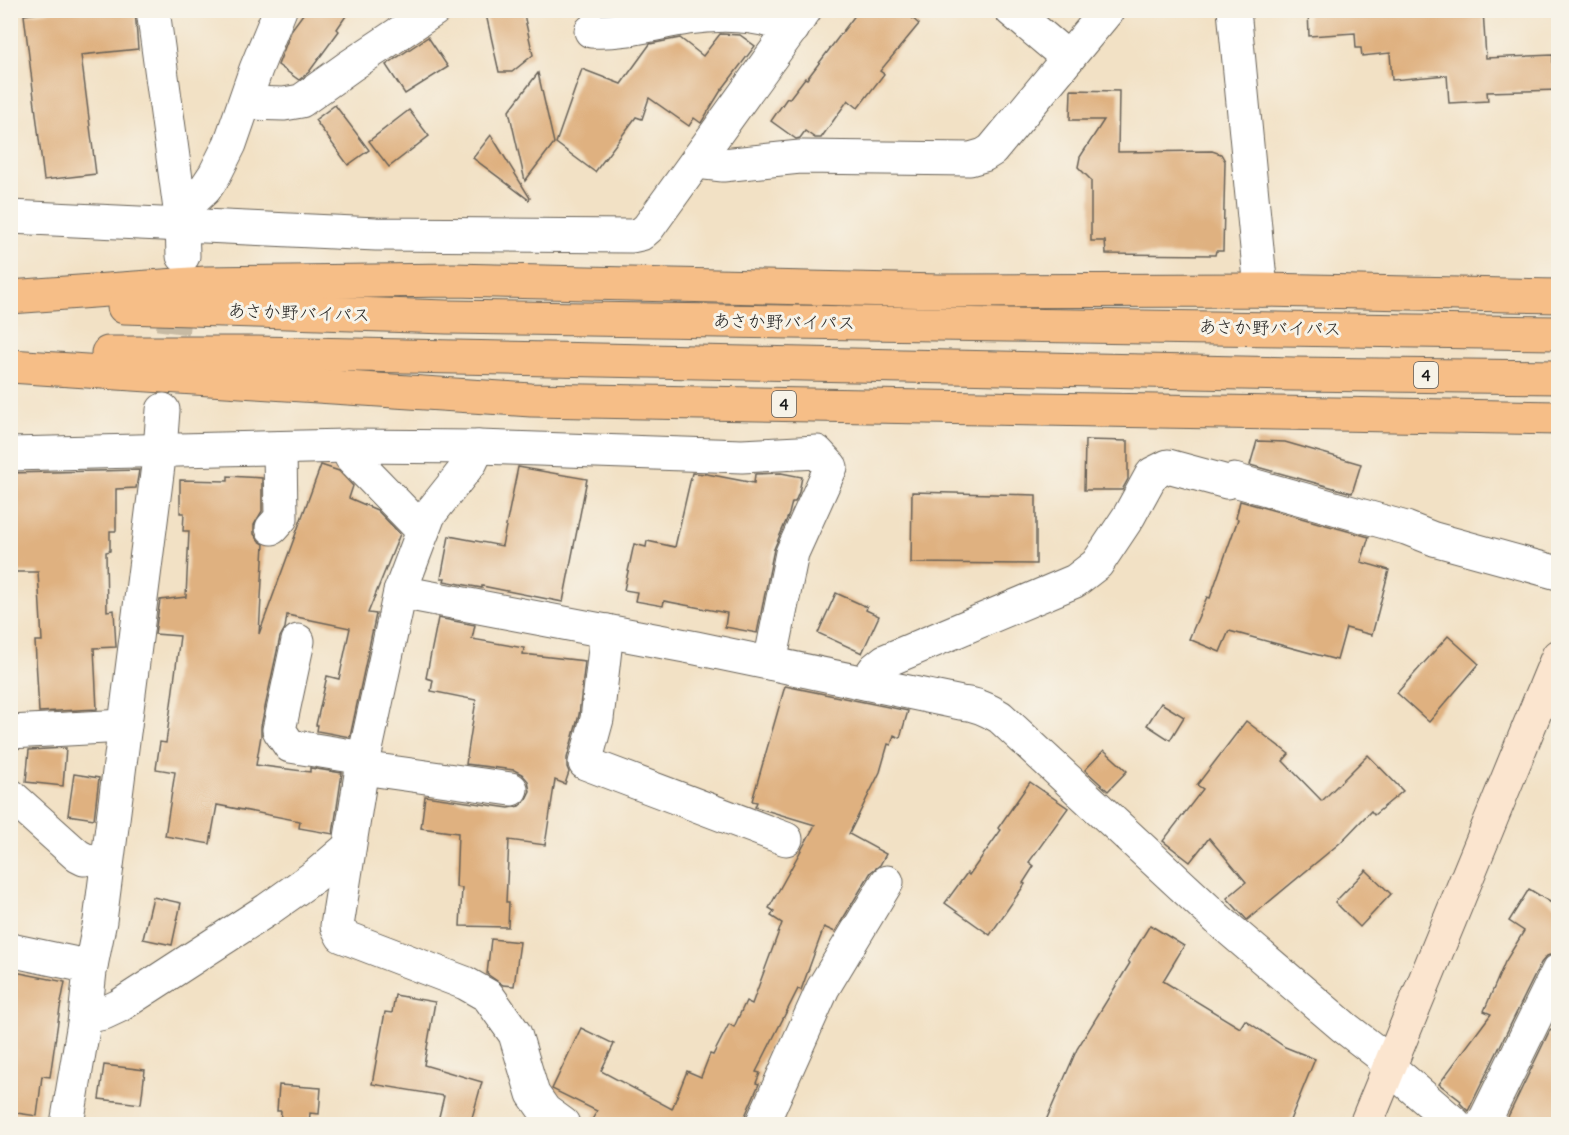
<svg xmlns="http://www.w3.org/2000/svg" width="1569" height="1135" viewBox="0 0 1569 1135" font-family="Delius,'Klee One',sans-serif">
<rect width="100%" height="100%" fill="#f7f3e8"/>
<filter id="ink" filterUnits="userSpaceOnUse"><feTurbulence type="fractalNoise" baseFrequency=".0167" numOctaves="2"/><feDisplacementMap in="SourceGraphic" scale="12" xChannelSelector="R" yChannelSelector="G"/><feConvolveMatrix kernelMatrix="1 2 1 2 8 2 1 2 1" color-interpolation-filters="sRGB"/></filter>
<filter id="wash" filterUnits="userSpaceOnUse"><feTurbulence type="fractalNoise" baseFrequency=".008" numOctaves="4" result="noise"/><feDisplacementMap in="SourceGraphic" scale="24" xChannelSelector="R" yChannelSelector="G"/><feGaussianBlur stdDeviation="1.35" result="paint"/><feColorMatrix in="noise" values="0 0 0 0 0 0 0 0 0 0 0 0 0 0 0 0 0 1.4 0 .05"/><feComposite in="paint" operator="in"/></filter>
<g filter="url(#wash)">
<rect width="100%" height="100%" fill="#f2e1c5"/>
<g id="blocks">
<g fill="#dfb180">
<polygon points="62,10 135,10 138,49 81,55 96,174 44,180 24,15"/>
<polygon points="306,10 350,10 337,29 339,31 309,72 299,80 278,65 292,29"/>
<polygon points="485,10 523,10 533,55 512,72 499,72"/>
<polygon points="859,10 903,10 919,24 880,71 884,74 858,108 848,100 821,138 815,138 805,131 800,138 796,139 771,121 787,98 789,99 805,78 807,79"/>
<polygon points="1308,10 1483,10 1486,58 1553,55 1553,64 1558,64 1558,90 1487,92 1488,101 1449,103 1447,75 1392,80 1390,53 1362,56 1361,48 1356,48 1355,33 1309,36"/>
<polygon points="720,34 740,35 755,46 720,92 701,123 694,118 689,126 649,98 642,119 636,117 595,172 556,143 582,69 621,84 650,44 680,38 703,56"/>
<polygon points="428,37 448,67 405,94 386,65"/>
<polygon points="538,73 554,143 525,181 509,111"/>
<polygon points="1071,90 1119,91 1118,152 1212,151 1221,154 1225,161 1223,251 1216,251 1215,255 1106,254 1105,241 1091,241 1091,180 1078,167 1080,157 1104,120 1070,120"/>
<polygon points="335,105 369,150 348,165 315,120"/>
<polygon points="409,110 429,136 389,167 369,141"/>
<polygon points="491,135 530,198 529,200 473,158"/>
<polygon points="1085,440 1128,441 1128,479 1122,490 1084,490"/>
<polygon points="1257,441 1285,442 1361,464 1352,493 1250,465"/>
<polygon points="321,465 339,471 353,486 349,498 377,510 400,534 368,613 376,614 350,737 317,731 318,725 316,725 327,676 339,679 350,628 287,615 285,628 280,637 261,726 261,736 256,765 310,772 310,768 342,773 333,834 299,828 300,821 217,805 210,844 165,836 175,772 156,769 160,742 166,743 180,636 155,634 160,600 186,597 189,531 183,531 184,513 180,513 180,480 228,481 228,476 262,478 262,511 254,525 254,534 259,541 264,544 259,634"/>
<polygon points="518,467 587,479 563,602 482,586 482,588 444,581 445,578 441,578 449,536 502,546"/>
<polygon points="139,470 136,488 116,489 116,531 110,531 110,551 106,552 107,611 114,610 116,647 94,648 97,709 39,712 35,641 42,641 38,572 10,572 10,473"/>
<polygon points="692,473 707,474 754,483 755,474 781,473 802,477 799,492 795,502 792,502 789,514 774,549 757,633 725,627 727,613 664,601 663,606 635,601 637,592 624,590 634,544 646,547 647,541 675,547"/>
<polygon points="912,492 1036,495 1036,564 911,563"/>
<polygon points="1240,501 1369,537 1361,562 1389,570 1372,635 1346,628 1337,660 1229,631 1220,652 1189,639 1207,597 1210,598 1238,519 1236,518"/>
<polygon points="836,593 867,607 866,610 879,616 862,653 818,633"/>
<polygon points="438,618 475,625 472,639 524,648 523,654 585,661 579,715 567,758 567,767 569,772 565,784 555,780 545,845 509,840 506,902 509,902 508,927 460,926 462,888 456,887 458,833 421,828 425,796 509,808 519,806 525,801 530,791 528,781 522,774 514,770 466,764 476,700 431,691 433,680 426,678"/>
<polygon points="1448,636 1479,664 1429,722 1397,693"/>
<polygon points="785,686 908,711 900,738 894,735 891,745 888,744 880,772 849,834 886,854 880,865 871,872 835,932 824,927 801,990 798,989 756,1072 760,1073 756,1083 759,1084 745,1116 743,1125 589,1125 597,1111 552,1089 581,1028 614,1044 601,1071 672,1109 687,1071 701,1077 710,1054 713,1055 729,1024 734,1027 746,1001 752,1004 782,923 771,916 774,911 769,908 815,825 755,807 757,802 752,801"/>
<polygon points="1161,703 1184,717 1170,740 1147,725"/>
<polygon points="1246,721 1289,754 1283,761 1322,801 1368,755 1403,791 1374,815 1371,811 1341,842 1247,920 1227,898 1246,882 1209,838 1190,862 1163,841 1203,789 1197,785"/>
<polygon points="66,748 63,786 26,782 29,750"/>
<polygon points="1104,750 1127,771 1108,791 1085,770"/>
<polygon points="74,774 99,778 94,819 68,815"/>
<polygon points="1030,782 1068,808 1029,862 1034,866 1023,883 1025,884 990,935 945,903 967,873 969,875 1001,830 998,828"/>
<polygon points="1366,870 1391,894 1360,927 1335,902"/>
<polygon points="1529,889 1558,907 1558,944 1553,954 1547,956 1541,963 1468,1111 1460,1103 1461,1101 1439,1084 1491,1014 1484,1011 1505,962 1524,931 1509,921"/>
<polygon points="153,897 181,903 172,945 143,939"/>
<polygon points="1150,925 1184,946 1163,981 1240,1028 1245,1020 1285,1047 1315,1059 1288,1125 1044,1125 1077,1049 1130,963 1128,961"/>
<polygon points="491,939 520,942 514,986 503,985 487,974"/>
<polygon points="10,971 65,982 60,1008 50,1077 42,1076 37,1116 10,1112"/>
<polygon points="395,995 435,1002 424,1065 482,1082 470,1125 437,1125 444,1096 372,1084 385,1012 392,1013"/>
<polygon points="1550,1030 1558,1034 1558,1125 1504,1125"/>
<polygon points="104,1065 145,1070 141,1104 99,1099"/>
<polygon points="279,1085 321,1088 319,1114 310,1113 309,1125 280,1125 281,1111 277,1111"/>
</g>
</g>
</g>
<g filter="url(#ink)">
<use href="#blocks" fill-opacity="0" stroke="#676157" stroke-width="1.5"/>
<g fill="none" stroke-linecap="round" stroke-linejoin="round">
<polyline stroke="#c7baa3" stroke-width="33" stroke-dasharray="33 16" stroke-linecap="butt" points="166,381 179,280"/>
<defs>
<g id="street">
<polyline points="153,10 182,224 183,256"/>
<polyline points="1011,10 1068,58"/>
<polyline points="1234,10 1261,290"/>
<path d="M591,31c34,2 64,-8 97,-13 35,-5 71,-4 105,10"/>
<polyline points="245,103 284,104 301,101 350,66 434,10"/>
<polyline points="697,162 723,165 800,157 970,159 984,155 992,150 1108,10"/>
<polyline points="181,211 205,189 215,174 230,144 256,69 280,10"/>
<polyline points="10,217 376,234 632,236 641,234 648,228 805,10"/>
<polyline points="347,446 351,457 423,531"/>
<polyline points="478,447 471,462 429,515 400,592 362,768 337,926 342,936 465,983 488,996 515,1034 533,1094 545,1111 563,1124"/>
<polyline points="10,454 347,446 478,447 742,456 817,452 831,467 792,553 770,663"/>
<polyline points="272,528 281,518 280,448"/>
<path d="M400,592l296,56 265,55c15,1 26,6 39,14l221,205 123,105 35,27 11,14 65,56"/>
<polyline points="607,631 597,719 585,763 786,839"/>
<polyline points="298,641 279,730 290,746 364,758"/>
<polyline points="865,683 875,669 885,661 1075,581 1097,564 1129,516 1152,474 1168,466 1227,482 1234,480 1406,528 1434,539 1558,573"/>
<polyline points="10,732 125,726"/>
<polyline points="362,768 511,789"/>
<polyline points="10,795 78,856 84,859"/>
<polyline points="10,950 91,967"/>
<polyline points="85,1017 104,1013 119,1006 267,910 315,876 349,847"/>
<polyline points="67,1124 85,1017 90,971 100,921 160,450 163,410"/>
<polyline points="762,1124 823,988 887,882"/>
<polyline points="1483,1124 1558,971"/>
</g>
<polyline id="secondary" points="1366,1124 1558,656"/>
<g id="highway">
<polyline points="10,297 205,283 453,280 940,291 1261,290 1558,296"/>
<polyline points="124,307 447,317 1558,333"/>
<polyline points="108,353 257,353 1294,374 1558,377"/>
<polyline points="10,366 531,400 1558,418"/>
</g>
</defs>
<use href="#street" stroke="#676157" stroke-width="35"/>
<use href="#secondary" stroke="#676157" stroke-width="35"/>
<use href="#highway" stroke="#676157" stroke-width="35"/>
<use href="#street" stroke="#fff" stroke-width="33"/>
<use href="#secondary" stroke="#fbe5cf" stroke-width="33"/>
<use href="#highway" stroke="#f6be87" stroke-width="33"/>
</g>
</g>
<g text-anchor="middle" stroke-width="6" stroke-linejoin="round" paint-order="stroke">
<g fill="#f7f3e8" stroke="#5e5c59" stroke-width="1.5">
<rect x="1414" y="362" width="24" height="26" rx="4.5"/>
<rect x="772" y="391" width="24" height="26" rx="4.5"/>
</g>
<g font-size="16" font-weight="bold" fill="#1c1c1c">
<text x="1426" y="381">4</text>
<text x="784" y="410">4</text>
</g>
<g font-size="18" fill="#1c1c1c" stroke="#f7f3e8">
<text transform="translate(299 313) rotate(2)" y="6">あさか野バイパス</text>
<text transform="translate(784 322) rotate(1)" y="6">あさか野バイパス</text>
<text transform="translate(1270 328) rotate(1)" y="6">あさか野バイパス</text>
</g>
</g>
<rect width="1569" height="1135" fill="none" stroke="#f7f3e8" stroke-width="36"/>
</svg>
